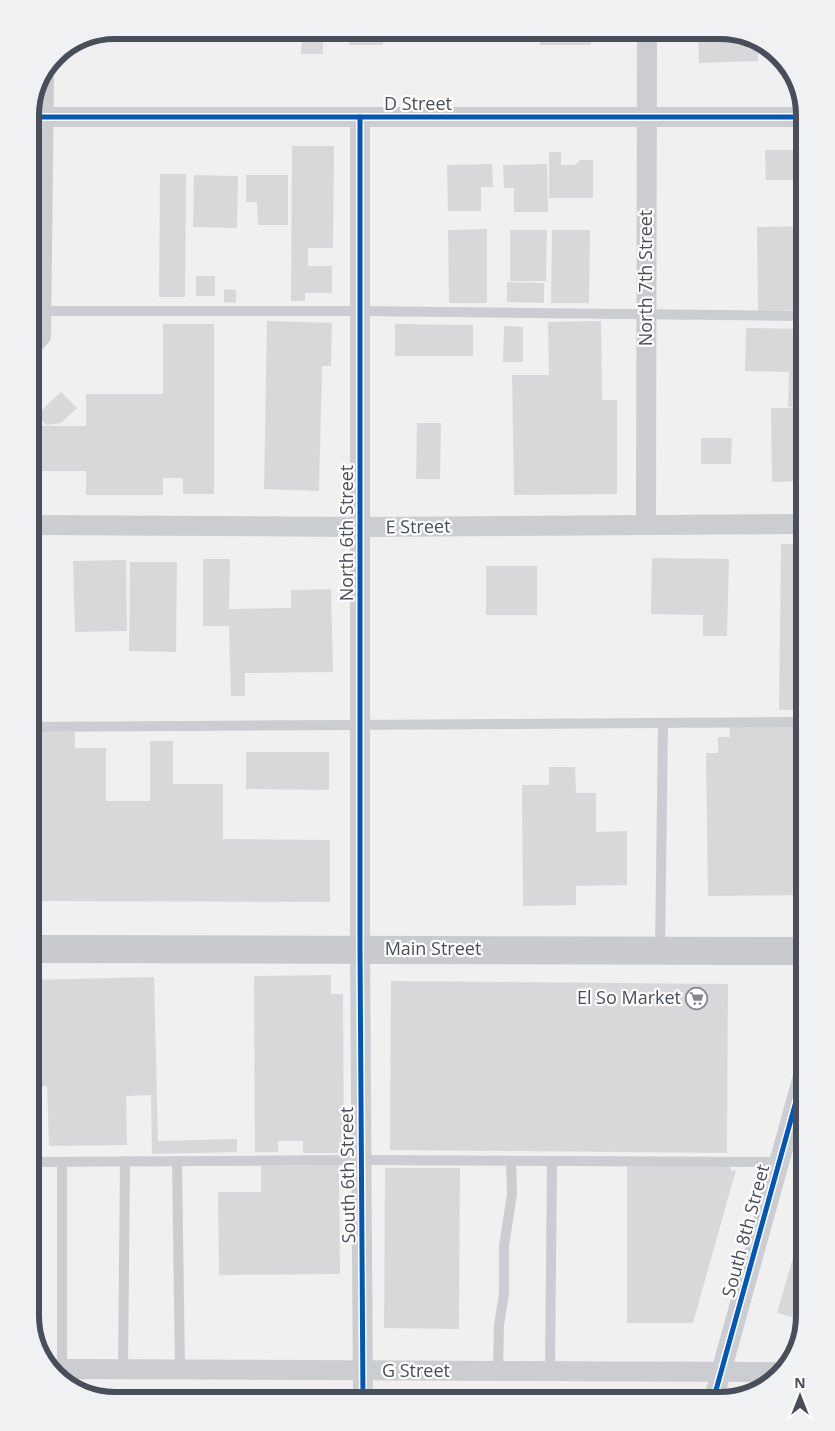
<svg xmlns="http://www.w3.org/2000/svg" width="835" height="1431" viewBox="0 0 835 1431" font-family="'Open Sans',sans-serif">
<rect width="100%" height="100%" fill="#f0f0f0"/>
<g fill="#d8d8db">
<polygon points="698,30 726,30 758,41 758,61 699,63"/>
<polygon points="591,31 591,45 540,45 540,32"/>
<polygon points="383,33 383,45 349,45 349,34"/>
<polygon points="302,34 323,34 323,54 301,54"/>
<polygon points="92,36 135,36 135,41 92,40"/>
<polygon points="292,146 334,146 333,248 308,248 308,266 332,266 332,293 305,293 305,301 291,301"/>
<polygon points="765,150 805,150 805,180 766,180"/>
<polygon points="549,152 561,152 561,165 575,165 580,160 593,160 593,198 549,198"/>
<polygon points="492,164 493,187 481,187 481,211 448,211 447,165"/>
<polygon points="547,164 548,212 514,212 514,188 504,188 503,165"/>
<polygon points="160,174 186,174 185,297 159,297"/>
<polygon points="194,175 238,176 237,228 193,227"/>
<polygon points="246,175 288,175 288,225 258,225 257,202 246,202"/>
<polygon points="805,226 805,310 758,311 757,227"/>
<polygon points="487,229 487,303 449,303 448,230"/>
<polygon points="510,230 547,230 546,281 510,281"/>
<polygon points="552,230 590,230 589,303 551,303"/>
<rect x="196" y="276" width="19" height="20"/>
<polygon points="507,282 544,283 544,303 507,302"/>
<polygon points="224,289 236,290 236,303 224,302"/>
<polygon points="267,321 332,323 331,366 322,366 319,491 264,489"/>
<polygon points="601,321 602,400 617,400 617,494 514,495 512,375 549,375 548,322"/>
<polygon points="163,324 214,324 214,494 183,494 183,478 163,478 163,495 86,495 86,471 30,471 30,426 86,426 86,394 163,394"/>
<polygon points="395,324 473,325 473,356 395,356"/>
<polygon points="504,326 523,327 523,362 503,362"/>
<polygon points="746,328 805,329 805,407 788,407 789,372 745,371"/>
<polygon points="61,392 77,408 61,423 46,425 37,415"/>
<polygon points="771,408 805,408 805,481 772,482"/>
<polygon points="417,423 441,423 440,479 416,479"/>
<polygon points="701,438 732,438 731,464 701,464"/>
<polygon points="781,544 805,544 805,710 779,710"/>
<polygon points="652,558 729,559 727,636 703,636 703,615 651,614"/>
<polygon points="203,559 230,559 229,609 291,608 291,590 331,589 333,672 245,673 245,696 231,696 229,626 203,626"/>
<polygon points="126,560 127,631 75,632 73,561"/>
<polygon points="130,562 177,562 176,652 129,651"/>
<rect x="486" y="566" width="51" height="49"/>
<polygon points="729,726 805,726 805,895 708,896 706,753 718,753 718,737 730,737"/>
<polygon points="30,732 75,732 75,748 106,748 106,801 150,801 150,741 173,741 173,784 223,784 223,839 330,840 330,902 30,901"/>
<polygon points="246,752 329,752 329,790 246,789"/>
<polygon points="549,767 575,767 576,793 596,793 596,832 627,831 627,885 576,886 576,905 523,906 522,785 549,785"/>
<polygon points="331,975 331,994 343,994 344,1153 303,1153 303,1141 278,1141 278,1152 255,1152 254,976"/>
<polygon points="154,977 158,1141 237,1139 237,1152 152,1154 151,1095 126,1096 127,1145 49,1146 47,1086 30,1086 30,980"/>
<polygon points="391,981 728,984 727,1153 390,1150"/>
<polygon points="627,1163 730,1165 731,1171 736,1170 693,1323 627,1323"/>
<polygon points="339,1165 340,1274 219,1275 218,1192 261,1192 261,1166"/>
<polygon points="385,1168 460,1168 459,1329 384,1328"/>
<polygon points="796,1247 805,1250 804,1320 777,1313"/>
</g>
<g fill="none" stroke-linecap="round" stroke-linejoin="round">
<g stroke="#cccdd0" stroke-width="10">
<polyline points="30,311 360,311 805,316"/>
<polyline points="30,727 805,722"/>
<polyline points="660,950 663,724"/>
<polyline points="177,1161 180,1370"/>
<polyline points="30,1162 361,1160 779,1162"/>
<polyline points="62,1162 62,1369"/>
<polyline points="123,1370 125,1161"/>
<polyline points="498,1371 499,1325 504,1294 504,1246 512,1194 511,1161"/>
<polyline points="550,1372 552,1161"/>
</g>
<g stroke="#cccdd0" stroke-width="20">
<polyline points="30,117 805,117"/>
<polyline points="360,117 360,949 363,1401"/>
<polyline points="30,348 41,336 44,79"/>
<polyline points="646,524 647,31"/>
<polyline points="30,525 361,527 805,524"/>
<polyline points="52,1369 780,1372"/>
<polyline points="713,1401 805,1069"/>
</g>
<polyline stroke="#c8cacd" stroke-width="28" points="30,949 805,951"/>
<defs>
<g id="cycleway">
<polyline points="30,117 805,117"/>
<polyline points="360,117 360,949 363,1401"/>
<polyline points="713,1401 805,1069"/>
</g>
</defs>
<use href="#cycleway" stroke="#fff" stroke-width="8"/>
<use href="#cycleway" stroke="#0057b8" stroke-width="5"/>
</g>
<defs>
<symbol id="supermarket-ring" viewBox="-11 -11 22 22"><circle r="9.5" fill="#fff" stroke="#83878f" stroke-width="1.5"/><path d="M-6-5.5h2.5l.6 2H6L4.5 2H-2.5L-4.4-4H-6ZM-1.5 3.2a1.3 1.3 0 1 0 .1 0ZM3 3.2a1.3 1.3 0 1 0 .1 0Z" fill="#83878f"/></symbol>
</defs>
<g fill-rule="evenodd">
<use href="#supermarket-ring" x="684" y="986" width="25" height="25"/>
</g>
<g text-anchor="middle" stroke-width="4.5" stroke-linejoin="round" paint-order="stroke">
<g font-size="18" fill="#494e5b" stroke="#fff">
<text x="418" y="110">D Street</text>
<text transform="translate(646 278) rotate(-90)" y="6">North 7th Street</text>
<text transform="translate(418 527) rotate(-1)" y="6">E Street</text>
<text transform="translate(347 533) rotate(-90)" y="6">North 6th Street</text>
<text x="433" y="955">Main Street</text>
<text transform="translate(348 1175) rotate(-91)" y="6">South 6th Street</text>
<text transform="translate(746 1231) rotate(-75)" y="6">South 8th Street</text>
<text x="416" y="1377">G Street</text>
</g>
<g font-size="18" fill="#494e5b" stroke="#fff" text-anchor="end">
<text x="681" y="1004">El So Market</text>
</g>
</g>
<path d="M0 0H835V1431H0ZM115 39H720A76 76 0 0 1 796 115V1316A76 76 0 0 1 720 1392H115A76 76 0 0 1 39 1316V115A76 76 0 0 1 115 39Z" fill="#f0f1f2" fill-rule="evenodd"/>
<path fill="none" stroke="#494e5b" stroke-width="6" d="M115 39H720A76 76 0 0 1 796 115V1316A76 76 0 0 1 720 1392H115A76 76 0 0 1 39 1316V115A76 76 0 0 1 115 39Z"/>
<g transform="translate(800 1396)" stroke="#ffffff" stroke-width="4" paint-order="stroke">
<path d="M0-4L9 19L0 12L-9 19Z" fill="#494e5b"/>
<text y="-8" font-size="14" font-weight="bold" text-anchor="middle" fill="#494e5b">N</text>
</g>
</svg>
